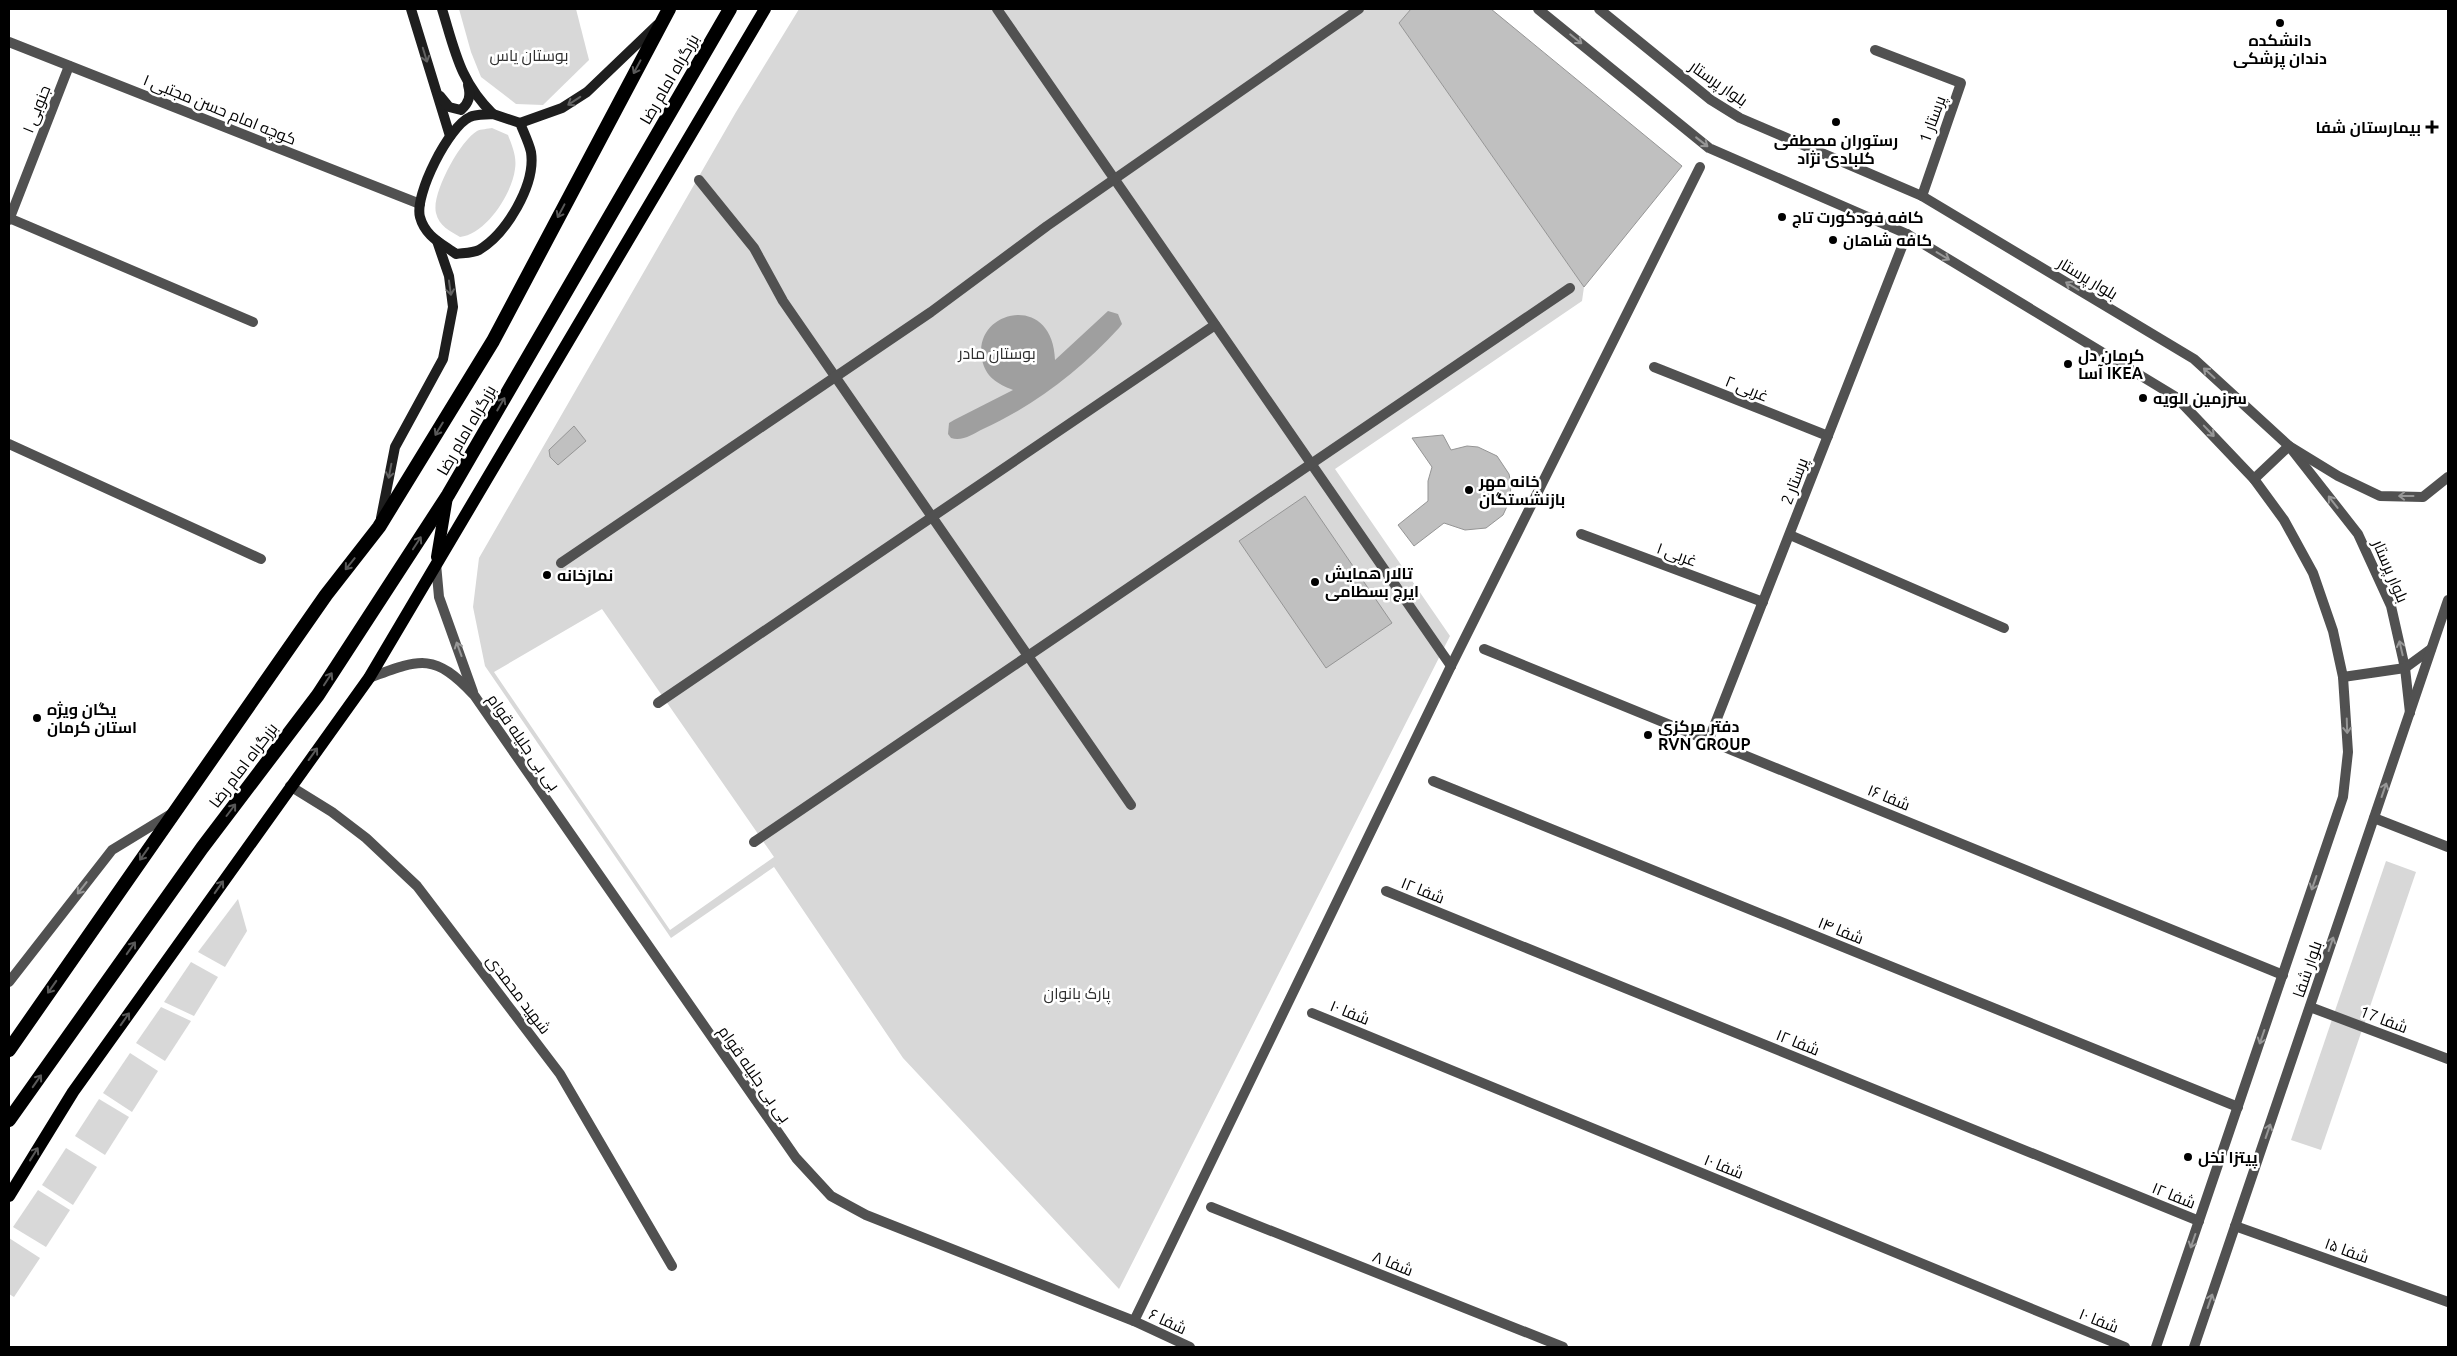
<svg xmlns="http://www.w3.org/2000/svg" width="2457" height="1356" viewBox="0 0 2457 1356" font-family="Ubuntu,Cairo,sans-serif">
<rect width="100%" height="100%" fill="#fff"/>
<g fill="#d8d8d8" fill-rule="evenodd">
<polygon points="459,9 576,9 589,60 543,105 516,104 481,77 471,52"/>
<path d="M799,9h612l-12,14 185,264 -2,14 -247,168 115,167 -331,653 -216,-231 -129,-191 -103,71 -186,-272 -12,-59 6,-49 257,-446zM602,609l172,248 -104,73 -176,-258z"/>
<path d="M492,128l16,7c4,11 9,21 7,34 -3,25 -29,65 -55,68 -10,-6 -21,-11 -24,-24 -5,-19 24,-72 41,-82 4,-2 11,-2 15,-3z"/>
<polygon points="2386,861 2416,872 2321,1150 2291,1140"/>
<polygon points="238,899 247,931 225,967 198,952"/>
<polygon points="191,962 218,977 194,1016 164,1002"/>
<polygon points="161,1007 191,1021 165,1061 136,1043"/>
<polygon points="130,1053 158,1071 132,1112 103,1093"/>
<polygon points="99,1099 129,1117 105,1155 75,1136"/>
<polygon points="66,1148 97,1167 73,1205 42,1185"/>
<polygon points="38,1190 70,1210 46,1247 13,1227"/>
<polygon points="9,1238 40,1258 14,1297 9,1294"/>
</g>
<path fill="#9f9f9f" d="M1108,311l10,3 4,10 -3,4c-39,42 -83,77 -136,101 -10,5 -21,13 -32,9l-3,-4 1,-11 5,-3 59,-30c-15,-6 -28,-13 -31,-31 -10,-49 71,-68 73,1z"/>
<g fill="#c0c0c0" stroke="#959595">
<polygon points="1411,9 1491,9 1682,166 1584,287 1399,23"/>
<polygon points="574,426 586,441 558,465 550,457 549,450"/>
<polygon points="1443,435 1451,450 1467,446 1478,447 1497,456 1509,474 1511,484 1510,500 1503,515 1486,528 1465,530 1444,523 1414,546 1398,525 1428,501 1428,481 1432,467 1412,438"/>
<polygon points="1305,496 1392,623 1326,668 1239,541"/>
</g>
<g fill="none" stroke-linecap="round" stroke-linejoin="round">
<g stroke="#515151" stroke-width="10">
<polyline points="997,9 1451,666"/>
<polyline points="699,180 754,248 783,301 1131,805"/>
<polyline points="561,563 931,312 1047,226 1359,9"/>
<polyline points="658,703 1215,325"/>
<polyline points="754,842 1570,288"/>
</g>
<g stroke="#515151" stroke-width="10">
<polyline points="1875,50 1961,83 1922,196"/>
<polyline points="9,218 253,322"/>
<polyline points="9,220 69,66"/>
<polyline points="1654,367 1828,436"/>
<polyline points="9,444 261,559"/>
<polyline points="1581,534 1763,602"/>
<polyline points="1790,535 2004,628"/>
<polyline points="1484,649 2283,975"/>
<polyline points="1451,666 1700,167"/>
<polyline points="1709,739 1907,234"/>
<polyline points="1433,781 2238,1107"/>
<polyline points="290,786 332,812 366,838 417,886 560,1074 672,1266"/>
<polyline points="2374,818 2448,847"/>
<polyline points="1386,891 2199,1221"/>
<polyline points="2310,1007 2448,1059"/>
<polyline points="1312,1013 2125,1347"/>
<polyline points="1211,1207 1563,1347"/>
<polyline points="2235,1226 2448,1302"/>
<polyline points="1134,1321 1190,1347"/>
</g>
<g stroke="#515151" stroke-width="10">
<polyline points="1538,9 1709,148 1907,234 2176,397 2254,479 2284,520 2313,573 2333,631 2343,677 2348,752 2343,797 2156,1347"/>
<polyline points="1599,9 1711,100 1740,118 1922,196 2194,359 2289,446 2358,534 2391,606 2405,668 2410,713"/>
<polyline points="9,42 420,204"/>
<polyline points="2254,479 2289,446 2338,476 2380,496 2423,497 2448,477"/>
<polyline points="436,564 439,597 473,692"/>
<polyline points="2343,677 2405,668 2431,649"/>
<path d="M369,678c51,-19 65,-26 105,17l322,463 35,38 35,19 268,106 317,-655"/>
<polyline points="9,982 112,850 171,814"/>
<polyline points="2194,1347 2448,600"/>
</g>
<g stroke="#1e1e1e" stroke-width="10">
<polyline points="411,9 450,136"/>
<path d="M442,9c13,42 18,73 51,105"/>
<path d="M440,96l9,11 12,3c8,-7 10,-14 7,-25"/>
<path d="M493,114l27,9c4,10 9,20 11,29 5,33 -25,82 -52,98 -6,3 -16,3 -23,4 -15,-11 -31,-18 -36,-37 -6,-22 29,-91 50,-100 6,-3 16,-2 23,-3z"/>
<polyline points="520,123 562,108 587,92 657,25"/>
<polyline points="381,518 395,447 443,359 453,307 449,276 437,241"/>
</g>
<g stroke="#000" stroke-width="12">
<polyline points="437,557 447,497"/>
<polyline points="9,1196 73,1092 369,678 765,9"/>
</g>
<g stroke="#000" stroke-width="14">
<polyline points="9,1050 326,595 379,527 493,341 669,9"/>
<polyline points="9,1120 202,848 318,695 448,495 730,9"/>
</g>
</g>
<defs><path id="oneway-shaft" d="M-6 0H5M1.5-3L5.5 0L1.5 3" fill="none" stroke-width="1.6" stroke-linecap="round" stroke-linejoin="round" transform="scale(1.25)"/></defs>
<g stroke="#979797">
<use href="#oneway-shaft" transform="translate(1576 39) rotate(39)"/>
<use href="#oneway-shaft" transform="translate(1702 142) rotate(38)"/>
<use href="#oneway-shaft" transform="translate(1943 256) rotate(31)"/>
<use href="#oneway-shaft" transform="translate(2072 286) rotate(-149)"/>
<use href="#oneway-shaft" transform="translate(2209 373) rotate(-138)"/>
<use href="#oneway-shaft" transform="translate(2209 431) rotate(46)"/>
<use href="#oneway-shaft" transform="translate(2406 496) rotate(-180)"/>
<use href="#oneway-shaft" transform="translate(2333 502) rotate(-128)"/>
<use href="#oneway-shaft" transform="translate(2401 648) rotate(-103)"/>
<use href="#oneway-shaft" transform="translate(459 649) rotate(-110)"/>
<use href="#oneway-shaft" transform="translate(2347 726) rotate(88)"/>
<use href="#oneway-shaft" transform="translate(2384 790) rotate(-71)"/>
<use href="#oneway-shaft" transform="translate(2314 883) rotate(109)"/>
<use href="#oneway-shaft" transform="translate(82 888) rotate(128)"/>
<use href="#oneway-shaft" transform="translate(2331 944) rotate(-71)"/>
<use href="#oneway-shaft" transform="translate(2262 1037) rotate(109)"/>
<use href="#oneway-shaft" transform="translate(2268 1131) rotate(-71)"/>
<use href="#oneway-shaft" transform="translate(2193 1241) rotate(109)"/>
<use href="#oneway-shaft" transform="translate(2210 1301) rotate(-71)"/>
</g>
<g stroke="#626262">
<use href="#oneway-shaft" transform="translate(425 55) rotate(73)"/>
<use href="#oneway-shaft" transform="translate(574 101) rotate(147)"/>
<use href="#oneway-shaft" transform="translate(450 288) rotate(82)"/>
<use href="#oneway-shaft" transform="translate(390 471) rotate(101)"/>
</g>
<g stroke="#595959">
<use href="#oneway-shaft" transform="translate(637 67) rotate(118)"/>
<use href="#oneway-shaft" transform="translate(561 211) rotate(118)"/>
<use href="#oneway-shaft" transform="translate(501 404) rotate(-60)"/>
<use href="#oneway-shaft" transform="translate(439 429) rotate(121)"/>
<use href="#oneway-shaft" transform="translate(417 543) rotate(-57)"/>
<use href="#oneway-shaft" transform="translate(350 564) rotate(129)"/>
<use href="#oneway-shaft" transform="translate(328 679) rotate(-57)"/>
<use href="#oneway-shaft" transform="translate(313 754) rotate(-54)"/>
<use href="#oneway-shaft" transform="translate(231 810) rotate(-53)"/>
<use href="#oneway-shaft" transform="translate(144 854) rotate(125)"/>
<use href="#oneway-shaft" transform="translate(219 887) rotate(-55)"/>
<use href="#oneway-shaft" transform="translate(131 948) rotate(-55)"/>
<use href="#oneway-shaft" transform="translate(52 987) rotate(125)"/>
<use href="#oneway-shaft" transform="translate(125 1019) rotate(-55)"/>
<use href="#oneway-shaft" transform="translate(37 1081) rotate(-55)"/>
<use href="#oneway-shaft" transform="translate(34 1154) rotate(-58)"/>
</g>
<g fill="#000" stroke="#fff" stroke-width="2">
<circle cx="2280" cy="23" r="5"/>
<circle cx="1836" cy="122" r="5"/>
<path d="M2429.5 119.5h5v5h5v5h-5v5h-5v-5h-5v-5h5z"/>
<circle cx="1782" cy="217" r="5"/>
<circle cx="1833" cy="240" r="5"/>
<circle cx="2068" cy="364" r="5"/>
<circle cx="2143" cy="398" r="5"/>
<circle cx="1469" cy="490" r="5"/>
<circle cx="547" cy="575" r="5"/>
<circle cx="1315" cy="582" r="5"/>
<circle cx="37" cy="718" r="5"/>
<circle cx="1648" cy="735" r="5"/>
<circle cx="2188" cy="1157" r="5"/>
</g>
<g text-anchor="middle" stroke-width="5" stroke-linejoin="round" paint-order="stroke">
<g font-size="16" font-weight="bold" fill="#000" stroke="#fff" text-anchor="start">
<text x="2280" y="46" text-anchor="middle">دانشکده<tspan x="2280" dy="18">دندان پزشکی</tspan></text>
<text x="2421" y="133" text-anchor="end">بیمارستان شفا</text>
<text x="1836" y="146" text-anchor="middle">رستوران مصطفی<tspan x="1836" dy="18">کلبادی نژاد</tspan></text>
<text x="1792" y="223">کافه فودکورت تاج</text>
<text x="1843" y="246">کافه شاهان</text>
<text x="2078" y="361">کرمان دل<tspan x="2078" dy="18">آسا IKEA</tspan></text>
<text x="2153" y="404">سرزمین الویه</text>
<text x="1479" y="487">خانه مهر<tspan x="1479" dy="18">بازنشستگان</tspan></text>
<text x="1325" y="579">تالار همایش<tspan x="1325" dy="18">ایرج بسطامی</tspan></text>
<text x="557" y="581">نمازخانه</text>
<text x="47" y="715">یگان ویژه<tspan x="47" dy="18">استان کرمان</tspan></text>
<text x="1658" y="732">دفتر مرکزی<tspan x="1658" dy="18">RVN GROUP</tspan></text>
<text x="2198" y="1163">پیتزا نخل</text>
</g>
<g font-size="16" fill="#2f2f2f" stroke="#fff">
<text x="529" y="61">بوستان یاس</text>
<text x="997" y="359">بوستان مادر</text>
<text x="1077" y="999">پارک بانوان</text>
</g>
<g font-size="16" fill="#000" stroke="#fff">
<text transform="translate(669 79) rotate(-60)" y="6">بزرگراه امام رضا</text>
<text transform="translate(1719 83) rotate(35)" y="6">بلوار پرستار</text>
<text transform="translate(36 109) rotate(-68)" y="6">۱ جنوبی</text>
<text transform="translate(220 109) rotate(22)" y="6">کوچه امام حسن مجتبی ۱</text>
<text transform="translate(1932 119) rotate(-70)" y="6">پرستار 1</text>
<text transform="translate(2088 278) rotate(31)" y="6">بلوار پرستار</text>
<text transform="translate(1747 388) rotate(22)" y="6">۲ غربی</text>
<text transform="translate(466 430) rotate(-60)" y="6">بزرگراه امام رضا</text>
<text transform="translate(1794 481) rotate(-69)" y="6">پرستار 2</text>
<text transform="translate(1677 554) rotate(20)" y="6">۱ غربی</text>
<text transform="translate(2391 571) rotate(67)" y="6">بلوار پرستار</text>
<text transform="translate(524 742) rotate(55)" y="6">بی بی جلیله قوام</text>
<text transform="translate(243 765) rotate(-53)" y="6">بزرگراه امام رضا</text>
<text transform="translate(1889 797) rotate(22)" y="6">شفا ۱۶</text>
<text transform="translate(1423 890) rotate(22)" y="6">شفا ۱۲</text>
<text transform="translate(1841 930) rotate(22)" y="6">شفا ۱۴</text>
<text transform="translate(2307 969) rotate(-71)" y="6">بلوار شفا</text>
<text transform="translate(519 994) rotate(53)" y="6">شهید محمدی</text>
<text transform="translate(1350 1012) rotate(22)" y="6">شفا ۱۰</text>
<text transform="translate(2384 1019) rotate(21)" y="6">شفا 17</text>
<text transform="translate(1798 1042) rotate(22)" y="6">شفا ۱۲</text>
<text transform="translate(755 1074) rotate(55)" y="6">بی بی جلیله قوام</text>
<text transform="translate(1724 1166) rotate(22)" y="6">شفا ۱۰</text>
<text transform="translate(2174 1195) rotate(22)" y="6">شفا ۱۲</text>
<text transform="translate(2347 1250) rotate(20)" y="6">شفا ۱۵</text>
<text transform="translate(1393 1263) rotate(22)" y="6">شفا ۸</text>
<text transform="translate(2099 1320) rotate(22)" y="6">شفا ۱۰</text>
<text transform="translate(1168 1321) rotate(25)" y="6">شفا ۶</text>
</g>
</g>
<rect width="2457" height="1356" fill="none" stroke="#000000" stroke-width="20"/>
</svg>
